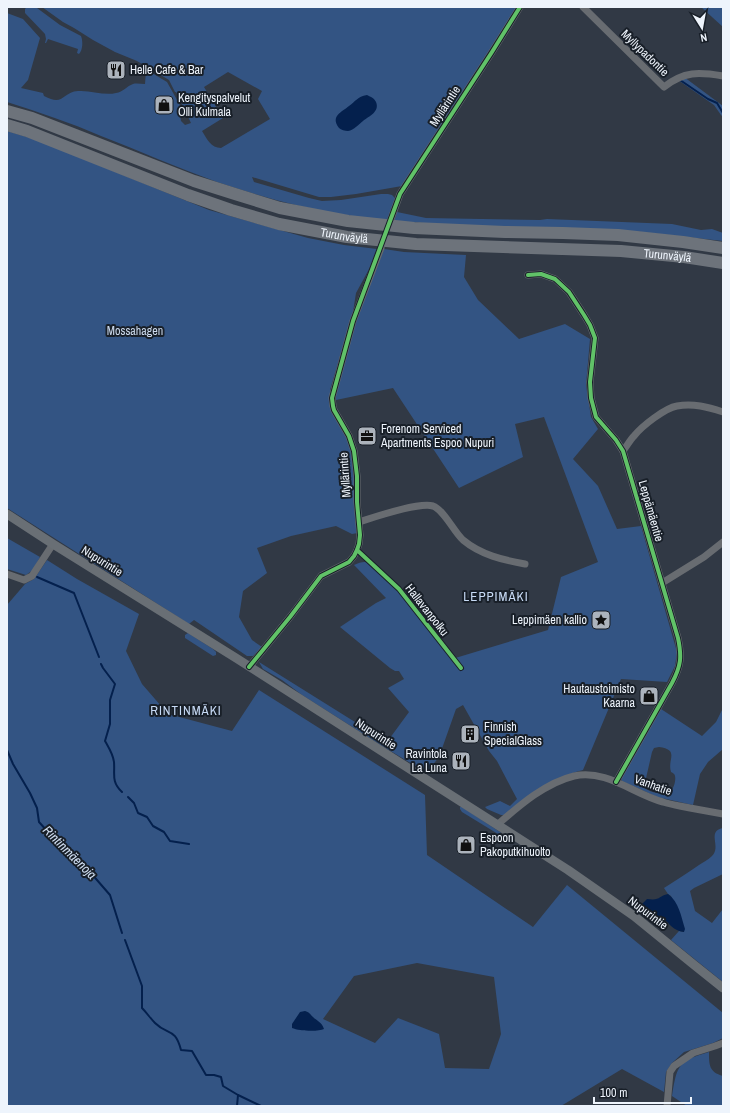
<svg xmlns="http://www.w3.org/2000/svg" width="730" height="1113" viewBox="0 0 730 1113" font-family="'Archivo Narrow',sans-serif">
<rect width="100%" height="100%" fill="#313945"/>
<g fill="#335483" fill-rule="evenodd">
<path d="M27,7l10,1 23,17 21,11c2,5 2,14 -2,18l-2,-1 1,-4 -30,-10 -2,4h-1l1,-4 -1,-5 -20,-21v-4z"/>
<path d="M42,7h476l-116,179 -46,8 -25,3h-12l-67,-20 2,5 55,16 13,3 19,-1 40,-6h7l4,1 3,3 -1,4 -5,18c-14,-1 -29,-2 -43,-5 -44,-7 -87,-19 -129,-33 -39,-14 -77,-31 -116,-46 -30,-13 -62,-24 -94,-34v-89l16,6 17,19 -12,42 -7,8 22,5 1,3c20,11 18,-4 34,-5 13,-1 26,5 38,2 7,-1 11,-7 17,-9 3,-1 8,0 12,0l1,-13 -11,-1 -1,-2 3,-4 30,18 14,25 -1,8 1,6 4,4 6,-2 -15,-31h-1l-6,-12 -32,-19 -22,-9 -22,-12 -19,-12 -11,-6zM228,72l34,19 -4,8 12,20 -49,29c-10,0 -14,-9 -19,-17l21,-13 -19,-31z"/>
<polygon points="701,7 723,7 723,27"/>
<polygon points="684,77 723,106 723,117 721,115 714,105 678,80"/>
<polygon points="7,131 37,140 209,210 308,238 344,245 377,249 374,260 356,293 353,312 330,390 330,400 349,441 352,451 358,533 352,534 336,526 291,536 257,548 267,573 243,591 239,617 252,640 262,647 253,656 247,656 194,620 189,624 7,508"/>
<polygon points="397,212 426,218 540,220 547,219 672,224 701,230 712,229 723,233 723,241 632,231 499,228 394,221"/>
<path d="M384,249l20,3 62,3 -2,22 14,23 41,39 46,-15 25,15 -4,46 5,32 7,12 -25,30 25,27 19,43 24,-3 36,126 -2,14 -8,16 -46,-3 -38,91c-32,8 -53,26 -79,45h-3l-14,-6 -2,-2 15,-6 10,5 7,-7 -20,-38 -8,-10 -26,-46 -7,4 -17,48 -11,14 -4,-3 -2,2 -38,-23 -82,-52 -20,-15 -19,-11 -4,-7 128,80 22,-30 -21,-24 16,-9 -5,-8h-4l-5,-3 -50,-41 36,-24 10,-5 -32,-33c8,-3 12,-5 19,1l25,25 54,68 96,-29 13,-53 37,-15 -54,-145 -29,7 8,33 -64,31 -66,-100 -57,12v-11l21,-70z"/>
<polygon points="7,538 40,557 33,570 26,575 7,569"/>
<path d="M47,560l30,19 62,35 -13,37 16,33 26,30 64,17 27,-41 166,105 2,60 106,72 34,-42 156,128v25l-10,5 -29,9 -12,11 -6,9 -2,20 -42,-23 -61,37h-554v-501l18,-21 9,-5zM417,963l77,14 7,57 -12,35 -44,-1 -6,-34 -41,-16 -23,25 -52,-24 31,-43z"/>
<polygon points="188,633 213,649 216,652 216,655 213,656 185,638 185,635"/>
<path d="M723,708v41l-15,13 -8,12 -7,31 -36,-8 -35,-16 -1,-4 40,-68 41,27 14,-14zM659,747c21,3 8,12 12,25 2,1 4,2 4,4 1,4 -1,13 -5,15 -7,4 -21,2 -26,-4l8,-35 2,-4z"/>
<polygon points="460,807 462,807 500,832 501,833 498,834 462,812 460,809"/>
<path d="M723,828v46l-29,14 -4,3 5,20 17,12 11,-14v73l-52,-42 8,-9 5,1 -13,-36 -3,-2 -4,-6c12,-8 24,-15 35,-23 4,-3 9,-5 13,-9 10,-9 -6,-25 11,-28z"/>
<path d="M709,1052c0,13 0,20 14,24v30h-36l-15,-10c5,-31 6,-35 37,-44z"/>
</g>
<g fill="#04204d">
<path d="M367,95c4,2 7,3 9,7 4,10 -7,14 -13,19 -4,3 -9,9 -15,10 -3,0 -7,-1 -9,-3 -9,-12 3,-16 10,-22 7,-5 8,-9 18,-11z"/>
<path d="M668,894c11,8 13,22 17,35l-1,3c-16,-2 -15,-15 -30,-17l-3,2c-5,-4 -8,-7 -9,-13l5,-5c14,2 11,-3 21,-5z"/>
<path d="M305,1011c4,1 5,3 8,6 4,4 9,5 11,12 -6,3 -25,2 -32,-1v-4l8,-12z"/>
</g>
<g fill="none" stroke-linecap="round" stroke-linejoin="round">
<g stroke="#04204d" stroke-width="2">
<polyline points="680,80 708,99 717,103 723,113"/>
<polyline points="37,577 74,593 99,657"/>
<path d="M101,664l2,4 12,16 -5,16v24l-5,17c4,7 8,13 9,21 1,12 -3,20 8,30"/>
<polyline points="7,750 13,764 30,793 37,808 39,822 48,832 77,857 110,895 122,933"/>
<polyline points="128,797 134,803 138,813 147,817 153,826 164,832 170,841 189,844"/>
<path d="M125,940l17,46v22c5,5 8,10 13,15 13,13 20,4 26,27l11,1 14,24h8l7,2 2,9 15,9 23,11"/>
<polyline points="237,1106 238,1095"/>
</g>
<g stroke="#686c71" stroke-width="7">
<path d="M583,7l81,80c20,-16 35,-15 59,-11"/>
<polyline points="391,219 400,194 492,52 520,7"/>
<path d="M528,275l13,-1 14,5 14,13 15,23 6,10 5,13 -5,44 1,16 5,19 20,23 7,11 55,187c4,19 3,28 -6,45l-56,99"/>
<path d="M623,451c4,-5 7,-11 11,-15 8,-10 31,-28 43,-30 16,-3 31,1 46,6"/>
<path d="M359,522c16,-5 59,-20 74,-16 11,4 21,26 30,34 18,15 40,20 62,24"/>
<polyline points="7,574 24,580 32,576 53,544"/>
<polyline points="662,583 704,557 723,542"/>
<polyline points="249,667 290,617 321,576 349,562 354,556 357,550 359,544 360,535 357,502 357,476 354,451 349,436 334,410 333,406 332,398 353,321 381,248"/>
<path d="M497,825c22,-19 48,-42 77,-49 33,-7 59,18 89,26 9,3 18,4 27,6 11,2 22,4 33,6"/>
<polyline points="667,1106 670,1072 674,1066 693,1053 715,1046 723,1043"/>
</g>
<polyline stroke="#696f75" stroke-width="9" points="7,514 53,544 236,658 568,870 634,916 693,964 723,988"/>
<g stroke="#6d737b" stroke-width="12">
<polyline points="7,111 32,118 194,181 235,194 280,208 348,221 414,228 505,232 563,233 618,235 683,242 723,248"/>
<path id="s1" d="M7,125l20,6 161,64 43,15 48,14 68,13 69,7 205,7 63,6 39,6"/>
</g>
<defs>
<g id="cycleway">
<path d="M528,275l13,-1 14,5 14,13 15,23 6,10 5,13 -5,44 1,16 5,19 20,23 7,11 55,187c4,19 3,28 -6,45l-56,99"/>
<polyline points="357,550 399,589 461,668"/>
<polyline points="249,667 290,617 321,576 349,562 354,556 357,550 359,544 360,535 357,502 357,476 354,451 349,436 334,410 333,406 332,398 353,321 400,194 492,52 520,7"/>
</g>
</defs>
<use href="#cycleway" stroke="#181f28" stroke-width="6"/>
<use href="#cycleway" stroke="#61c268" stroke-width="4"/>
</g>
<defs>
<symbol id="restaurant-square" viewBox="-11 -11 22 22"><rect x="-9" y="-9" width="18" height="18" rx="4" fill="#acb3bc" stroke="#181f28"/><path d="M-5-6h1v4h1v-4h1v4h1v-4h1v5L-1.5 .5V6h-2V.5L-5-1ZM5-6V6H3V1.5H1.5Q1.5-4 5-6Z" fill="#111"/></symbol>
<symbol id="shop-square" viewBox="-11 -11 22 22"><rect x="-9" y="-9" width="18" height="18" rx="4" fill="#acb3bc" stroke="#181f28"/><path d="M-5-2.5h2.3a2.7 3.5 0 0 1 5.4 0H5L5.5 6h-11ZM-1.5-2.5h3a1.5 2.3 0 0 0-3 0Z" fill="#111"/></symbol>
<symbol id="office-square" viewBox="-11 -11 22 22"><rect x="-9" y="-9" width="18" height="18" rx="4" fill="#acb3bc" stroke="#181f28"/><path d="M-6-3h4V-5.5h4V-3h4V5H-6ZM-1-4.5V-3h2v-1.5ZM-6 0V1H6V0Z" fill="#111"/></symbol>
<symbol id="sight-square" viewBox="-11 -11 22 22"><rect x="-9" y="-9" width="18" height="18" rx="4" fill="#acb3bc" stroke="#181f28"/><path d="M0-6L1.8-2.2L6-1.7L2.9 1.2L3.7 5.4L0 3.3L-3.7 5.4L-2.9 1.2L-6-1.7L-1.8-2.2Z" fill="#111"/></symbol>
<symbol id="building-square" viewBox="-11 -11 22 22"><rect x="-9" y="-9" width="18" height="18" rx="4" fill="#acb3bc" stroke="#181f28"/><path d="M-4-6H4V6H1V3H-1V6H-4ZM-2.5-4.3h1.7v1.8h-1.7ZM.8-4.3h1.7v1.8H.8ZM-2.5-1h1.7V.8h-1.7ZM.8-1h1.7V.8H.8Z" fill="#111"/></symbol>
</defs>
<g fill-rule="evenodd">
<use href="#restaurant-square" x="105" y="59" width="22" height="22"/>
<use href="#shop-square" x="153" y="94" width="22" height="22"/>
<use href="#office-square" x="356" y="425" width="22" height="22"/>
<use href="#sight-square" x="590" y="609" width="22" height="22"/>
<use href="#shop-square" x="638" y="685" width="22" height="22"/>
<use href="#building-square" x="459" y="723" width="22" height="22"/>
<use href="#restaurant-square" x="450" y="750" width="22" height="22"/>
<use href="#shop-square" x="455" y="834" width="22" height="22"/>
</g>
<g text-anchor="middle" stroke-width="4" stroke-linejoin="round" paint-order="stroke">
<g font-size="12" fill="#eef4fc" stroke="#181f28">
<text transform="translate(645 53) rotate(44)" y="4">Myllypadontie</text>
<text transform="translate(445 106) rotate(-57)" y="4">Myllärintie</text>
<text dy="4" stroke="none"><textPath href="#s1" startOffset="356">Turunväylä</textPath></text>
<text dy="4" stroke="none"><textPath href="#s1" startOffset="680">Turunväylä</textPath></text>
<text transform="translate(345 475) rotate(-94)" y="4">Myllärintie</text>
<text transform="translate(651 511) rotate(74)" y="4">Leppämäentie</text>
<text transform="translate(102 561) rotate(32)" y="4">Nupurintie</text>
<text transform="translate(427 610) rotate(52)" y="4">Hallavanpolku</text>
<text transform="translate(376 734) rotate(33)" y="4">Nupurintie</text>
<text transform="translate(653 785) rotate(20)" y="4">Vanhatie</text>
<text transform="translate(648 913) rotate(37)" y="4">Nupurintie</text>
</g>
<g font-size="12" fill="#eef4fc" stroke="#181f28" text-anchor="start">
<text x="130" y="74">Helle Cafe &amp; Bar</text>
<text x="178" y="102">Kengityspalvelut<tspan x="178" dy="14">Olli Kulmala</tspan></text>
<text x="381" y="433">Forenom Serviced<tspan x="381" dy="14">Apartments Espoo Nupuri</tspan></text>
<text x="587" y="624" text-anchor="end">Leppimäen kallio</text>
<text x="635" y="693" text-anchor="end">Hautaustoimisto<tspan x="635" dy="14">Kaarna</tspan></text>
<text x="484" y="731">Finnish<tspan x="484" dy="14">SpecialGlass</tspan></text>
<text x="447" y="758" text-anchor="end">Ravintola<tspan x="447" dy="14">La Luna</tspan></text>
<text x="480" y="842">Espoon<tspan x="480" dy="14">Pakoputkihuolto</tspan></text>
</g>
<g font-size="12" fill="#cddbee" stroke="#181f28">
<text x="135" y="335">Mossahagen</text>
</g>
<g font-size="13" letter-spacing="1" fill="#c8dbf6" stroke="#181f28">
<text x="496" y="601">LEPPIMÄKI</text>
<text x="186" y="715">RINTINMÄKI</text>
</g>
<g font-size="13" font-style="italic" fill="#d3e1f4" stroke="#181f28">
<text transform="translate(70 852) rotate(45)" y="5">Rintinmäenoja</text>
</g>
</g>
<rect width="730" height="1113" fill="none" stroke="#eef4fc" stroke-width="16"/>
<g transform="translate(702 28) rotate(169)" stroke="#181f28" stroke-width="3" paint-order="stroke">
<path d="M0-3L7 15L0 10L-7 15Z" fill="#eef4fc"/>
<text y="-6" font-size="11" font-weight="bold" text-anchor="middle" fill="#eef4fc">N</text>
</g>
<path d="M594 1097v6h97v-6" fill="none" stroke="#eef4fc" stroke-width="2"/>
<text x="600" y="1097" font-size="12" fill="#eef4fc" stroke="#181f28" stroke-width="3" paint-order="stroke">100 m</text>
</svg>
